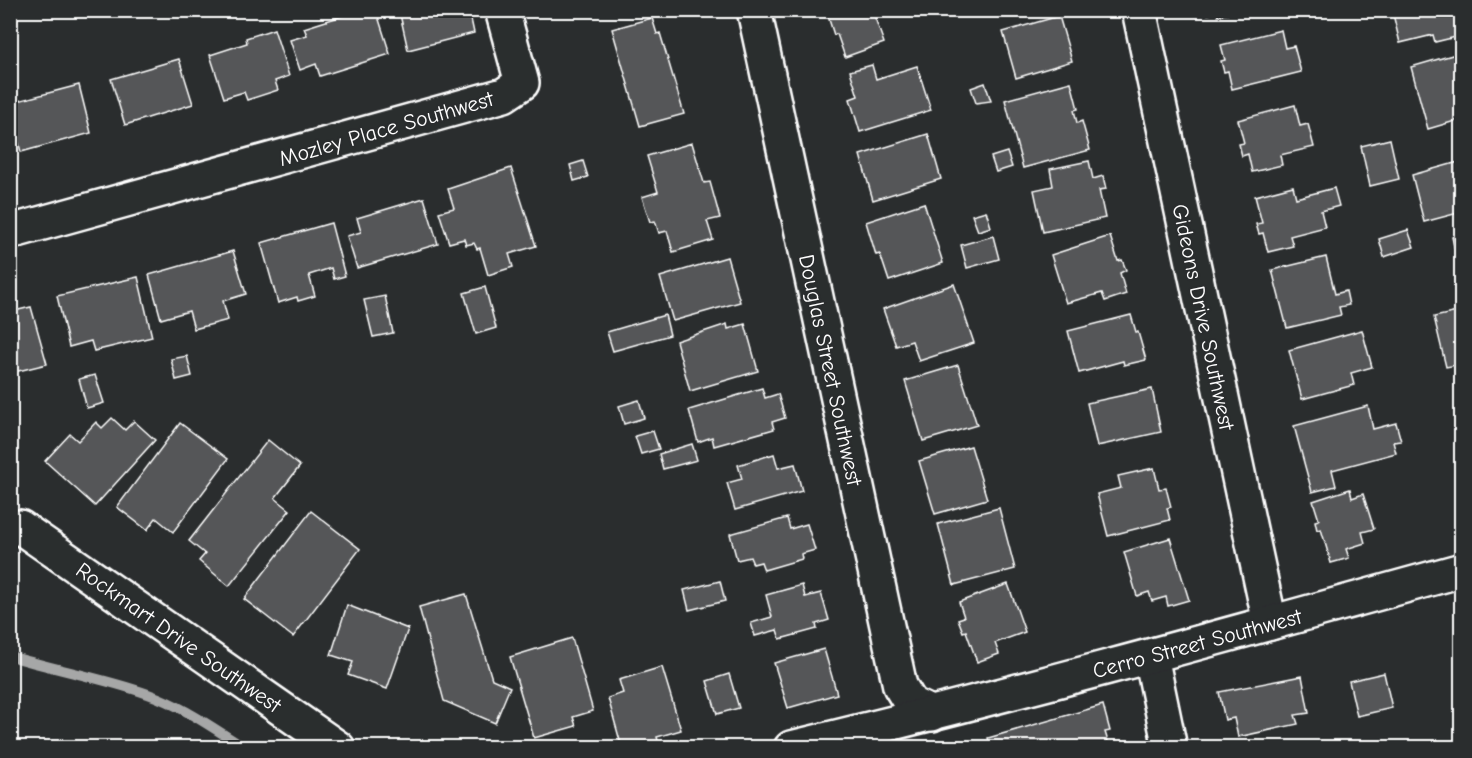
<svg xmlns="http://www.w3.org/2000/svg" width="1472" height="758" viewBox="0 0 1472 758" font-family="'Comic Neue',sans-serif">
<rect width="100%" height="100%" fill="#2a2d2e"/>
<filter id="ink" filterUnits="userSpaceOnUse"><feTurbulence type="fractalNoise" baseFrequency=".0167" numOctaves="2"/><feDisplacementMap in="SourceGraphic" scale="12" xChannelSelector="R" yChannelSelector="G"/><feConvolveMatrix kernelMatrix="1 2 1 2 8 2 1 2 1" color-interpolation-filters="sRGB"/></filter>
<g filter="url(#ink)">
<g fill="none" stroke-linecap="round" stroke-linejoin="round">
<path stroke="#a6a7a7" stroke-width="10" d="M10,656c46,14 93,22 138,38 35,12 66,35 97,54"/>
</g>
<g fill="#555758" stroke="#fff" stroke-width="1.5">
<polygon points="361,10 376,10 390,54 320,76 316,64 300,70 290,40 307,35 304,28"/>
<polygon points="399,10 469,10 474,33 408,50"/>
<polygon points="826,10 889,10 874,15 884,43 845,57 837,34 834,35"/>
<polygon points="1207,10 1237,10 1218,16 1217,12 1208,14"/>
<polygon points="1392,10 1454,10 1460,36 1435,42 1433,35 1400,43"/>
<polygon points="1059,16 1072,61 1016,78 1003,32"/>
<polygon points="652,18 657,34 660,33 684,114 640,126 612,29"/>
<polygon points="274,29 289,76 275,81 278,90 247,100 244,92 224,98 210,55 247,43 246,38"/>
<polygon points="1281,30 1285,48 1294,46 1301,72 1232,89 1228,71 1224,72 1221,61 1225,60 1221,45"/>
<polygon points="1456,54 1462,71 1462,119 1428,129 1411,67"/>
<polygon points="179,59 193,104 125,125 111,79"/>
<polygon points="872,65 876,79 917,66 931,110 860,132 850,99 858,96 850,71"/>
<polygon points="1071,82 1078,109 1074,110 1077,123 1082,121 1090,150 1023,168 1005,100"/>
<polygon points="985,83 991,101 976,103 971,88"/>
<polygon points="79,85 91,133 21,152 10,111 10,103"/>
<polygon points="1295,105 1300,126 1308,124 1314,147 1280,155 1282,165 1252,172 1248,154 1242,156 1239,144 1244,143 1238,120"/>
<polygon points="928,134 941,179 873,200 860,155"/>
<polygon points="1390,139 1399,179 1370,186 1361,146"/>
<polygon points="692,143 704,183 710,182 720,218 707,221 713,240 673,252 667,231 659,233 655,221 650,222 642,197 658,192 647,156"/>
<polygon points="1007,152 1012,167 996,172 991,157"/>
<polygon points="583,161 588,177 574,181 570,165"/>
<polygon points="1089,161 1093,179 1103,176 1106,189 1099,190 1105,218 1043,232 1034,190 1053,186 1050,169"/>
<polygon points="1462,161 1462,212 1424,222 1412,175"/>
<polygon points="511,168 536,246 509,254 513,267 488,275 480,248 477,249 474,243 466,245 464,239 449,243 439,212 454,208 448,189"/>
<polygon points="1293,186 1296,198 1334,188 1339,206 1321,211 1325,227 1290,236 1293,246 1268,252 1263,233 1259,234 1256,224 1262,223 1255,196"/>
<polygon points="424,198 438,244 357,268 347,236 361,232 357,218"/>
<polygon points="924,203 943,263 889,281 880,254 876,255 866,222"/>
<polygon points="986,211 991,227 978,231 972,215"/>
<polygon points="331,223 345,276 334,279 331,268 309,275 315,296 298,301 297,297 278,303 261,243"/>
<polygon points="1408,230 1414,247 1384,257 1379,239"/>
<polygon points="1462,234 1462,259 1457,260 1452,237"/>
<polygon points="993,236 999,259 967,268 961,245"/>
<polygon points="1110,236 1118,261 1122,260 1126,270 1120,273 1126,294 1105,301 1102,293 1066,303 1051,255"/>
<polygon points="233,251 246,294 223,301 228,320 194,329 189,311 161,319 149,275"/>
<polygon points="727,257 740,302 673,321 660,277"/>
<polygon points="1326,257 1335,294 1346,291 1349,305 1339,307 1341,315 1287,328 1272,270"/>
<polygon points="138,277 152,337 94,351 91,341 69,347 57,296"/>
<polygon points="954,284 974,343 919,361 912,341 896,346 883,309"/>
<polygon points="485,287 496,328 476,334 464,293"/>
<polygon points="385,296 393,333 373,337 364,300"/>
<polygon points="31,307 47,364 10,373 10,312"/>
<polygon points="1462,311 1462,364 1446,367 1434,317"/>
<polygon points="665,315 670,335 613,351 607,332"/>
<polygon points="1131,315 1136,332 1138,332 1146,360 1124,365 1123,361 1079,373 1068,331"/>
<polygon points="727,324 728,329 745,324 758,371 690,391 676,341"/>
<polygon points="1362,330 1372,367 1351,373 1354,385 1302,399 1289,350"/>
<polygon points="187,356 192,376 176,380 171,359"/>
<polygon points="958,365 977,425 923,441 905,381"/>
<polygon points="95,375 104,403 87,408 79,379"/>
<polygon points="1462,384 1462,407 1456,386"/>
<polygon points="762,388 765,398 778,394 785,418 772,422 774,429 714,446 712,437 698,442 689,410"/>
<polygon points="1152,389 1161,432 1097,446 1087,403"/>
<polygon points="639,400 644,418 624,424 619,406"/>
<polygon points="1368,406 1373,429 1396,423 1401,441 1393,442 1396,453 1332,470 1336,486 1312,492 1294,426"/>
<polygon points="112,418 125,430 134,421 155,440 95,506 45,461 70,434 78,441 96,422 102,428"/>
<polygon points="180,423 228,459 173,532 156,518 147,530 117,507"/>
<polygon points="653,431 659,449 641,454 635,436"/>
<polygon points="268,440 300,466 275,498 290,510 229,586 199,561 205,554 189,541"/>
<polygon points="692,444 697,460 663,469 659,454"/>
<polygon points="971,446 987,499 935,514 919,461"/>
<polygon points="774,454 778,468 795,464 802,491 735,510 727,483 742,479 738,465"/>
<polygon points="1154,468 1159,489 1166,488 1171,507 1167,508 1170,520 1108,536 1097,494 1121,488 1118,476"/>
<polygon points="1350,489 1352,498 1363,494 1374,529 1362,532 1365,543 1346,549 1349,558 1331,563 1321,529 1317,530 1315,521 1319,520 1313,501"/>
<polygon points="999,508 1015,569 954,585 938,524"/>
<polygon points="311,511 360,549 293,637 244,599"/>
<polygon points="787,518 790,529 807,524 815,550 801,554 802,559 764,570 761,562 753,564 750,557 737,560 730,534"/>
<polygon points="1170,538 1189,600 1168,606 1166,597 1152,601 1149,592 1137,596 1124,552"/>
<polygon points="720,581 725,601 689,610 684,590"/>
<polygon points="1008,584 1025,632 995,643 999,654 977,662 966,631 963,632 958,619 964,617 959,602"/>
<polygon points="802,585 805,597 821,593 829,620 816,624 817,629 780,639 777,630 755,636 751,623 772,617 766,595"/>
<polygon points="466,594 492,679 510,687 495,723 444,701 419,607"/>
<polygon points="347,605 408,629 387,689 348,675 353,662 331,655"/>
<polygon points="572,638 593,711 573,717 576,726 534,738 510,657"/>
<polygon points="824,649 837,694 788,708 774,663"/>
<polygon points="662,667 681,730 657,737 660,748 622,748 608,698 623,693 619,680"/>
<polygon points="1384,673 1392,708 1357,716 1349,681"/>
<polygon points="729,674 739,708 717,714 707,681"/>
<polygon points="1302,676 1309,713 1295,715 1298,724 1238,737 1234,718 1225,720 1219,692"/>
<polygon points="1103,705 1110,731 1105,732 1110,748 991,748 988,738"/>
</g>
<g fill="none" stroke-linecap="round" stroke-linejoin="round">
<defs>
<g id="street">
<polyline points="754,10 900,686 911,704 932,714"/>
<polyline points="1139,10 1270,623"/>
<polyline points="10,232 504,95 522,83 502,10"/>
<polyline points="20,527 338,748"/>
<polyline points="1151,656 1170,748"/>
<path d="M791,748c225,-54 447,-116 671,-178"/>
</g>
</defs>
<use href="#street" stroke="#fff" stroke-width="38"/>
<use href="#street" stroke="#2a2d2e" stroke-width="33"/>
</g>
</g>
<g text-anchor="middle" stroke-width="4.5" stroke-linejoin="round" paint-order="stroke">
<g font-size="22" fill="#fff" stroke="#2a2d2e">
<text transform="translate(386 128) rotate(-16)" y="8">Mozley Place Southwest</text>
<text transform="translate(1204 317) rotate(78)" y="8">Gideons Drive Southwest</text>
<text transform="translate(831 370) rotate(78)" y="8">Douglas Street Southwest</text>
<text transform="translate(179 637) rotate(35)" y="8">Rockmart Drive Southwest</text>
<text transform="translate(1197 643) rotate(-15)" y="8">Cerro Street Southwest</text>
</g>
</g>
<rect width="1472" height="758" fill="none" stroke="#2a2d2e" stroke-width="36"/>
<rect x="18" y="18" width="1436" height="722" fill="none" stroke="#fff" stroke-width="2" filter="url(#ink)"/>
</svg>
